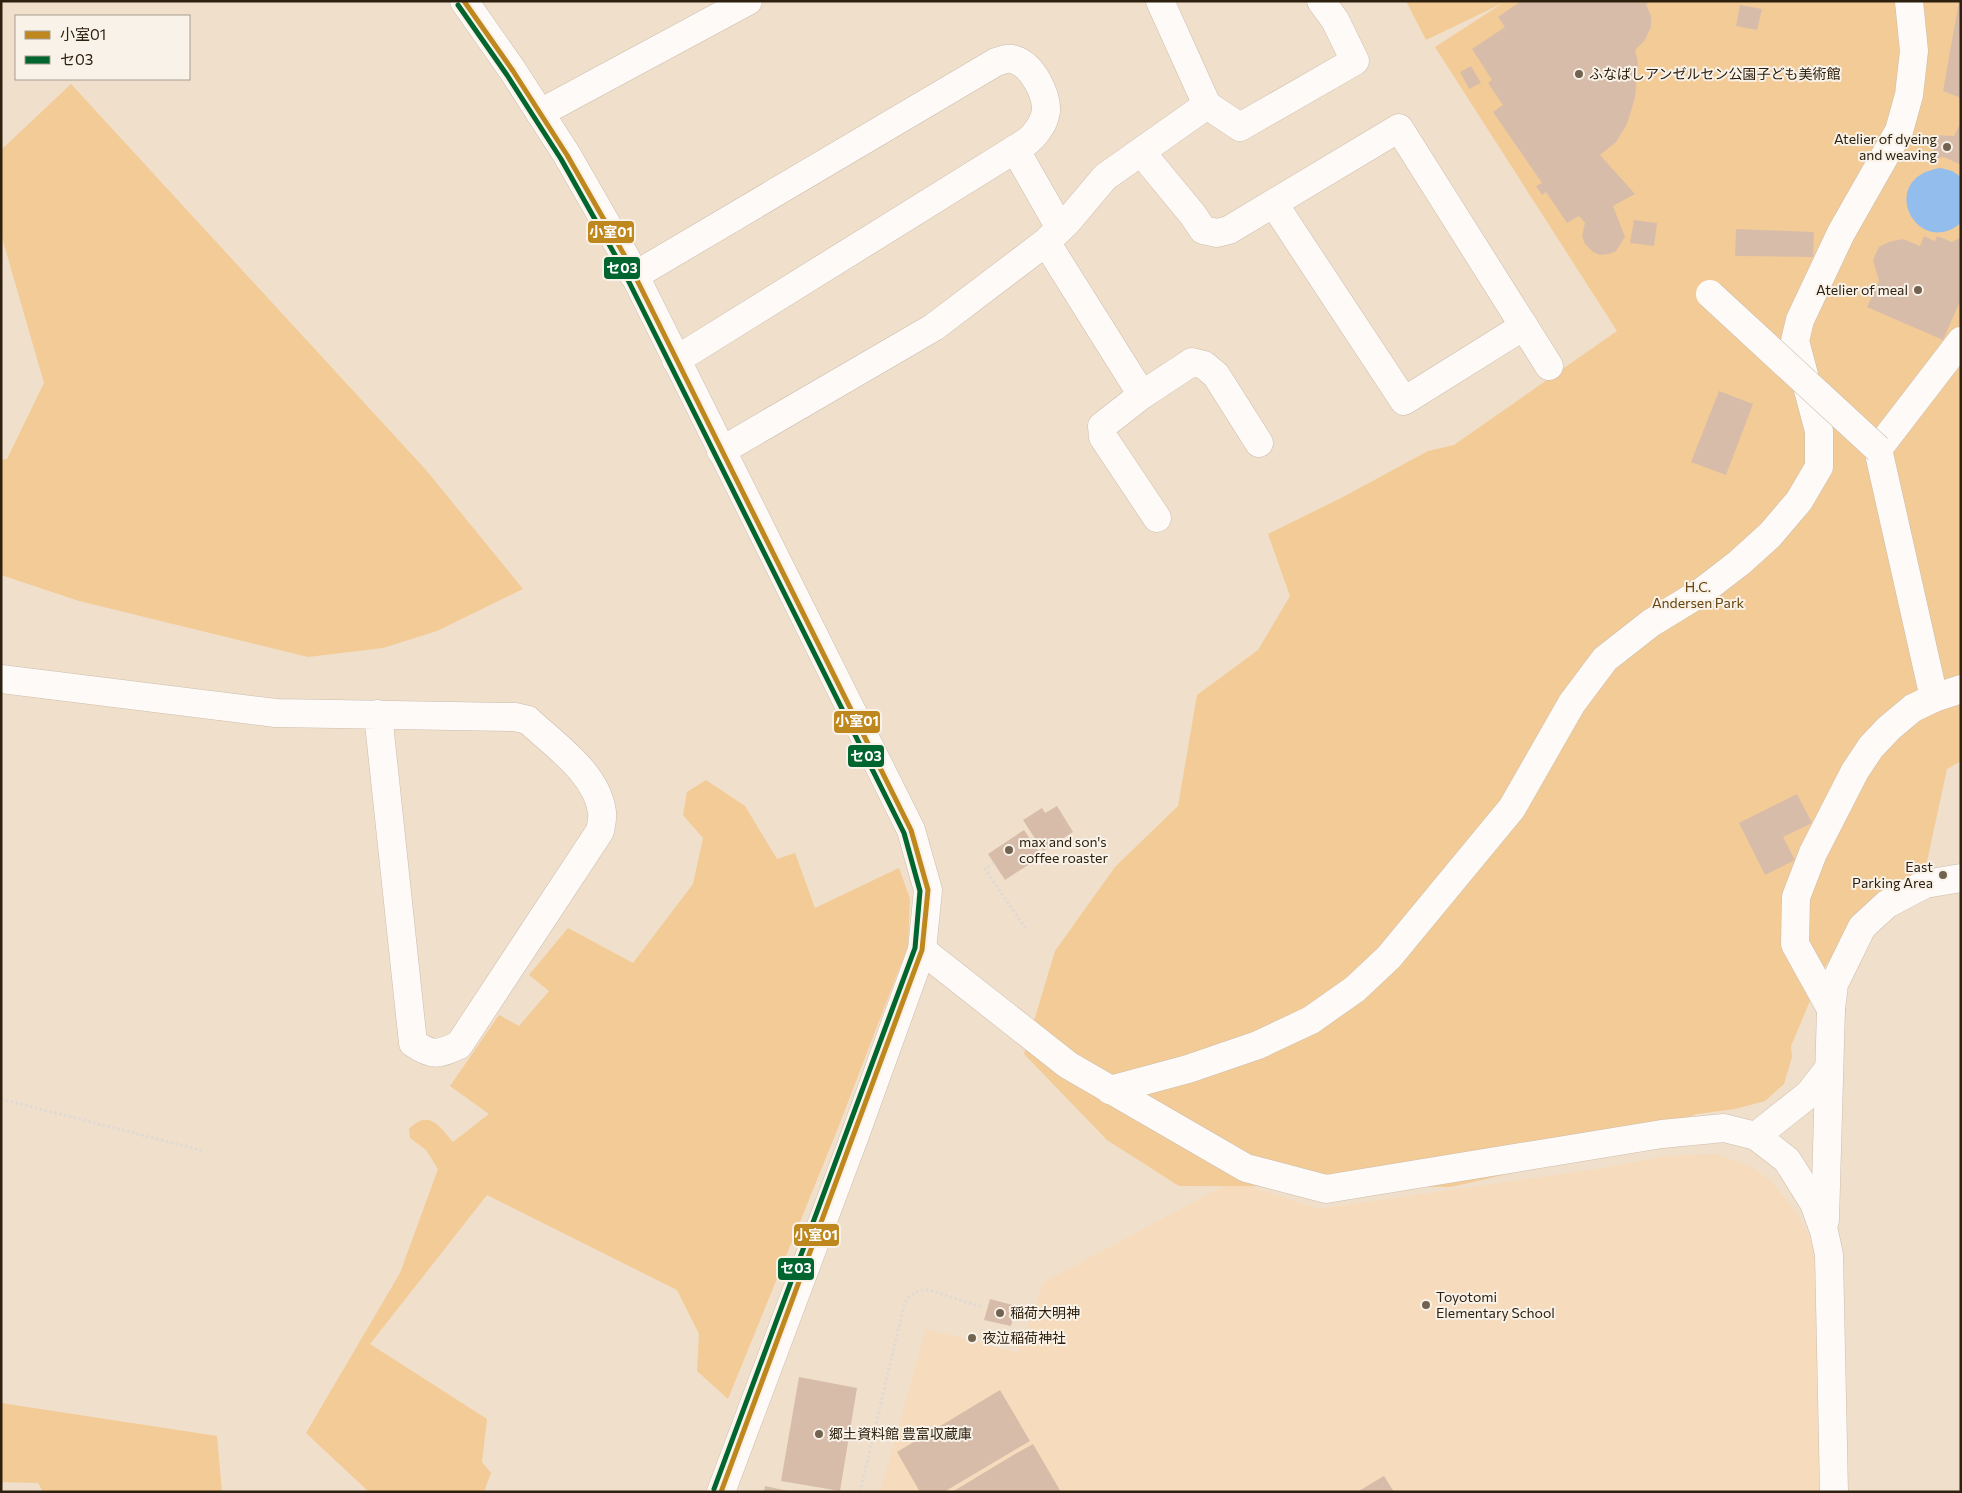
<svg xmlns="http://www.w3.org/2000/svg" width="1962" height="1493" viewBox="0 0 1962 1493" font-family="Commissioner,'Noto Sans JP',sans-serif">
<rect width="100%" height="100%" fill="#f0dfcb"/>
<polygon fill="#f6dcbc" points="1717,1154 1752,1167 1772,1182 1797,1214 1810,1238 1814,1253 1823,1492 880,1492 926,1329 1018,1353 1044,1282 1233,1181 1318,1209 1605,1168 1666,1156"/>
<g fill="#f3cb97">
<polygon points="1406,1 1961,1 1961,761 1947,769 1926,866 1885,892 1838,948 1823,970 1791,1046 1792,1057 1784,1084 1765,1101 1735,1109 1697,1114 1546,1165 1451,1187 1179,1186 1107,1140 1024,1054 1055,951 1115,867 1178,806 1197,695 1258,650 1290,596 1268,534 1343,497 1428,451 1454,445 1617,331 1435,47 1503,3 1426,40"/>
<polygon points="71,84 426,470 523,589 437,631 383,648 308,657 79,601 1,575 1,460 7,459 44,383 1,234 1,150"/>
<path d="M706,780l39,26 32,53 18,-6 20,55 84,-40 11,31 -2,47 -70,182 -110,271 -31,-28 2,-37 -22,-44 -190,-95 -117,149 117,75 -5,43 9,11 -7,19h-115l-63,-59 94,-160 38,-104 -12,-19 -16,-12 -1,-9c20,-21 31,-2 44,13l36,-28 -39,-28 49,-71 20,11 30,-35 -20,-16 39,-47 65,35 60,-79 10,-46 -20,-23 4,-23z"/>
<polygon points="1,1403 217,1436 222,1492 43,1492 38,1483 1,1482"/>
</g>
<path fill="#92bded" d="M1941,168l11,3 9,6v46c-45,37 -86,-46 -20,-55z"/>
<g fill="#d7bda9">
<polygon points="1521,1 1651,1 1646,4 1651,16 1651,27 1645,40 1635,50 1638,62 1635,98 1627,124 1616,142 1600,155 1635,194 1613,206 1625,237 1616,251 1609,254 1600,255 1593,252 1585,244 1582,236 1585,223 1579,216 1567,223 1546,192 1542,195 1536,186 1542,183 1493,112 1503,105 1488,83 1492,80 1472,49 1505,27 1498,17"/>
<polygon points="1959,1 1961,1 1961,98 1943,91"/>
<polygon points="1740,5 1762,9 1757,30 1736,26"/>
<polygon points="1471,66 1481,83 1469,89 1460,72"/>
<polygon points="1961,122 1961,165 1944,157 1934,159 1933,135 1954,136"/>
<polygon points="1634,220 1657,223 1654,246 1630,243"/>
<polygon points="1736,229 1814,232 1813,257 1735,256"/>
<polygon points="1924,236 1935,241 1937,236 1952,242 1961,237 1961,299 1943,340 1867,307 1879,281 1873,260 1879,247 1889,242 1903,239 1920,246"/>
<polygon points="1719,391 1753,404 1726,475 1691,462"/>
<polygon points="1797,794 1812,823 1783,837 1795,860 1765,875 1739,823"/>
<polygon points="1057,806 1073,832 1043,851 1023,820 1042,808 1045,813"/>
<polygon points="1024,830 1042,856 1005,880 988,854"/>
<polygon points="990,1299 1016,1306 1011,1326 984,1320"/>
<polygon points="799,1377 857,1388 840,1491 781,1481"/>
<polygon points="1000,1390 1030,1441 944,1492 920,1492 897,1452"/>
<polygon points="1033,1444 1061,1492 952,1492 1015,1454"/>
<polygon points="1384,1476 1394,1492 1357,1492"/>
<polygon points="765,1486 788,1491 788,1492 764,1492"/>
</g>
<g fill="none" stroke-linecap="round" stroke-linejoin="round">
<defs>
<g id="minor">
<polyline points="464,1 513,71 567,155 626,258 911,830 928,890 922,950 854,1138 721,1492"/>
<polyline points="1160,1 1207,105 1240,127 1355,61 1335,20 1321,1"/>
<polyline points="540,113 748,1"/>
<polyline points="1015,149 1060,228"/>
<polyline points="1141,152 1193,215 1203,230 1217,233 1229,230 1399,128 1549,366"/>
<polyline points="1274,204 1404,401 1524,326"/>
<polyline points="1046,242 1142,395"/>
<path d="M634,276l362,-214c7,-2 12,-5 19,-2 17,5 32,34 31,51 -2,13 -9,22 -18,30l-352,219"/>
<polyline points="721,451 934,327 1046,242 1068,221 1105,177 1207,105"/>
<polyline points="1157,518 1103,437 1102,426 1142,395 1192,362 1204,365 1216,375 1259,443"/>
<path d="M1,679l275,34 239,4 13,3c26,25 69,53 74,92 1,6 -1,13 -2,19l-141,214c-21,10 -27,11 -46,-2l-35,-329"/>
<polyline points="1934,698 1878,449 1961,341"/>
<polyline points="922,950 1068,1065 1246,1168 1326,1189 1662,1134 1724,1128 1756,1136 1787,1160 1814,1203 1824,1231 1829,1255 1834,1492"/>
<polyline points="1831,1009 1795,944 1796,897 1813,853 1855,771 1871,747 1889,728 1913,708 1934,698 1961,689"/>
<polyline points="1110,1090 1188,1069 1258,1045 1311,1020 1355,989 1389,957 1512,808 1572,703 1605,659 1651,623 1700,593 1739,563 1770,535 1799,501 1819,467 1819,431 1795,341 1800,320 1841,233 1899,131 1909,95 1914,51 1909,1"/>
<polyline points="1756,1136 1809,1094 1829,1068"/>
<polyline points="1825,1220 1831,1009 1834,984 1862,927 1887,904 1925,884 1961,878"/>
</g>
</defs>
<use href="#minor" stroke="#ccbdac" stroke-width="29"/>
<g stroke="#e0dad4" stroke-width="3" stroke-dasharray="2.5 2.5" stroke-linecap="butt">
<polyline points="994,863 985,869 1026,929"/>
<polyline points="1,1099 204,1151"/>
<path d="M860,1492l44,-187c5,-11 13,-15 25,-15l53,17"/>
</g>
<use href="#minor" stroke="#fdfaf7" stroke-width="28"/>
<defs>
<polyline id="minor-bridge" points="1710,294 1878,449"/>
</defs>
<use href="#minor-bridge" stroke="#ccbdac" stroke-width="29" stroke-linecap="butt"/>
<use href="#minor-bridge" stroke="#fdfaf7" stroke-width="28"/>
<defs>
<polyline id="bus-1" points="464,1 513,71 567,155 626,258 911,830 928,890 922,950 721,1492"/>
<polyline id="bus-2" points="458,5 507,75 561,159 619,262 904,833 920,891 915,948 714,1489"/>
</defs>
<use href="#bus-1" stroke="#f9f2e9" stroke-width="9"/>
<use href="#bus-2" stroke="#f9f2e9" stroke-width="9"/>
<use href="#bus-1" stroke="#be881f" stroke-width="5"/>
<use href="#bus-2" stroke="#00652e" stroke-width="5"/>
</g>
<g fill="#726350" stroke="#f9f2e9" stroke-width="2">
<circle cx="1579" cy="74" r="5"/>
<circle cx="1947" cy="147" r="5"/>
<circle cx="1918" cy="290" r="5"/>
<circle cx="1009" cy="850" r="5"/>
<circle cx="1943" cy="875" r="5"/>
<circle cx="1426" cy="1305" r="5"/>
<circle cx="1000" cy="1313" r="5"/>
<circle cx="972" cy="1338" r="5"/>
<circle cx="819" cy="1434" r="5"/>
</g>
<g text-anchor="middle" stroke-width="4" stroke-linejoin="round" paint-order="stroke">
<g font-size="14" fill="#2e200e" stroke="#f9f2e9" text-anchor="start">
<text x="1589" y="79">ふなばしアンゼルセン公園子ども美術館</text>
<text x="1937" y="144" text-anchor="end">Atelier of dyeing<tspan x="1937" dy="16">and weaving</tspan></text>
<text x="1908" y="295" text-anchor="end">Atelier of meal</text>
<text x="1019" y="847">max and son's<tspan x="1019" dy="16">coffee roaster</tspan></text>
<text x="1933" y="872" text-anchor="end">East<tspan x="1933" dy="16">Parking Area</tspan></text>
<text x="1436" y="1302">Toyotomi<tspan x="1436" dy="16">Elementary School</tspan></text>
<text x="1010" y="1318">稲荷大明神</text>
<text x="982" y="1343">夜泣稲荷神社</text>
<text x="829" y="1439">郷土資料館 豊富収蔵庫</text>
</g>
<g font-size="14" fill="#654310" stroke="#f9f2e9">
<text x="1698" y="592">H.C.<tspan x="1698" dy="16">Andersen Park</tspan></text>
</g>
</g>
<g stroke="#f9f2e9" stroke-width="2">
<rect x="587" y="220" width="48" height="24" rx="5" fill="#be881f"/>
<rect x="603" y="256" width="38" height="24" rx="5" fill="#00652e"/>
<rect x="833" y="710" width="48" height="24" rx="5" fill="#be881f"/>
<rect x="847" y="744" width="38" height="24" rx="5" fill="#00652e"/>
<rect x="793" y="1223" width="47" height="24" rx="5" fill="#be881f"/>
<rect x="777" y="1257" width="38" height="24" rx="5" fill="#00652e"/>
</g>
<g font-size="14" text-anchor="middle" font-weight="bold" fill="#fff">
<text x="611" y="237">小室01</text>
<text x="622" y="273">セ03</text>
<text x="857" y="726">小室01</text>
<text x="866" y="761">セ03</text>
<text x="816" y="1240">小室01</text>
<text x="796" y="1273">セ03</text>
</g>
<rect width="1962" height="1493" fill="none" stroke="#2e200e" stroke-width="5"/>
<rect x="15" y="15" width="175" height="65" fill="#f9f2e9" stroke="#a89e91"/>
<rect x="25" y="31" width="25" height="8" fill="#be881f" stroke="#a89e91"/>
<text x="60" y="40" font-size="15" fill="#2e200e">小室01</text>
<rect x="25" y="56" width="25" height="8" fill="#00652e" stroke="#a89e91"/>
<text x="60" y="65" font-size="15" fill="#2e200e">セ03</text>
</svg>
